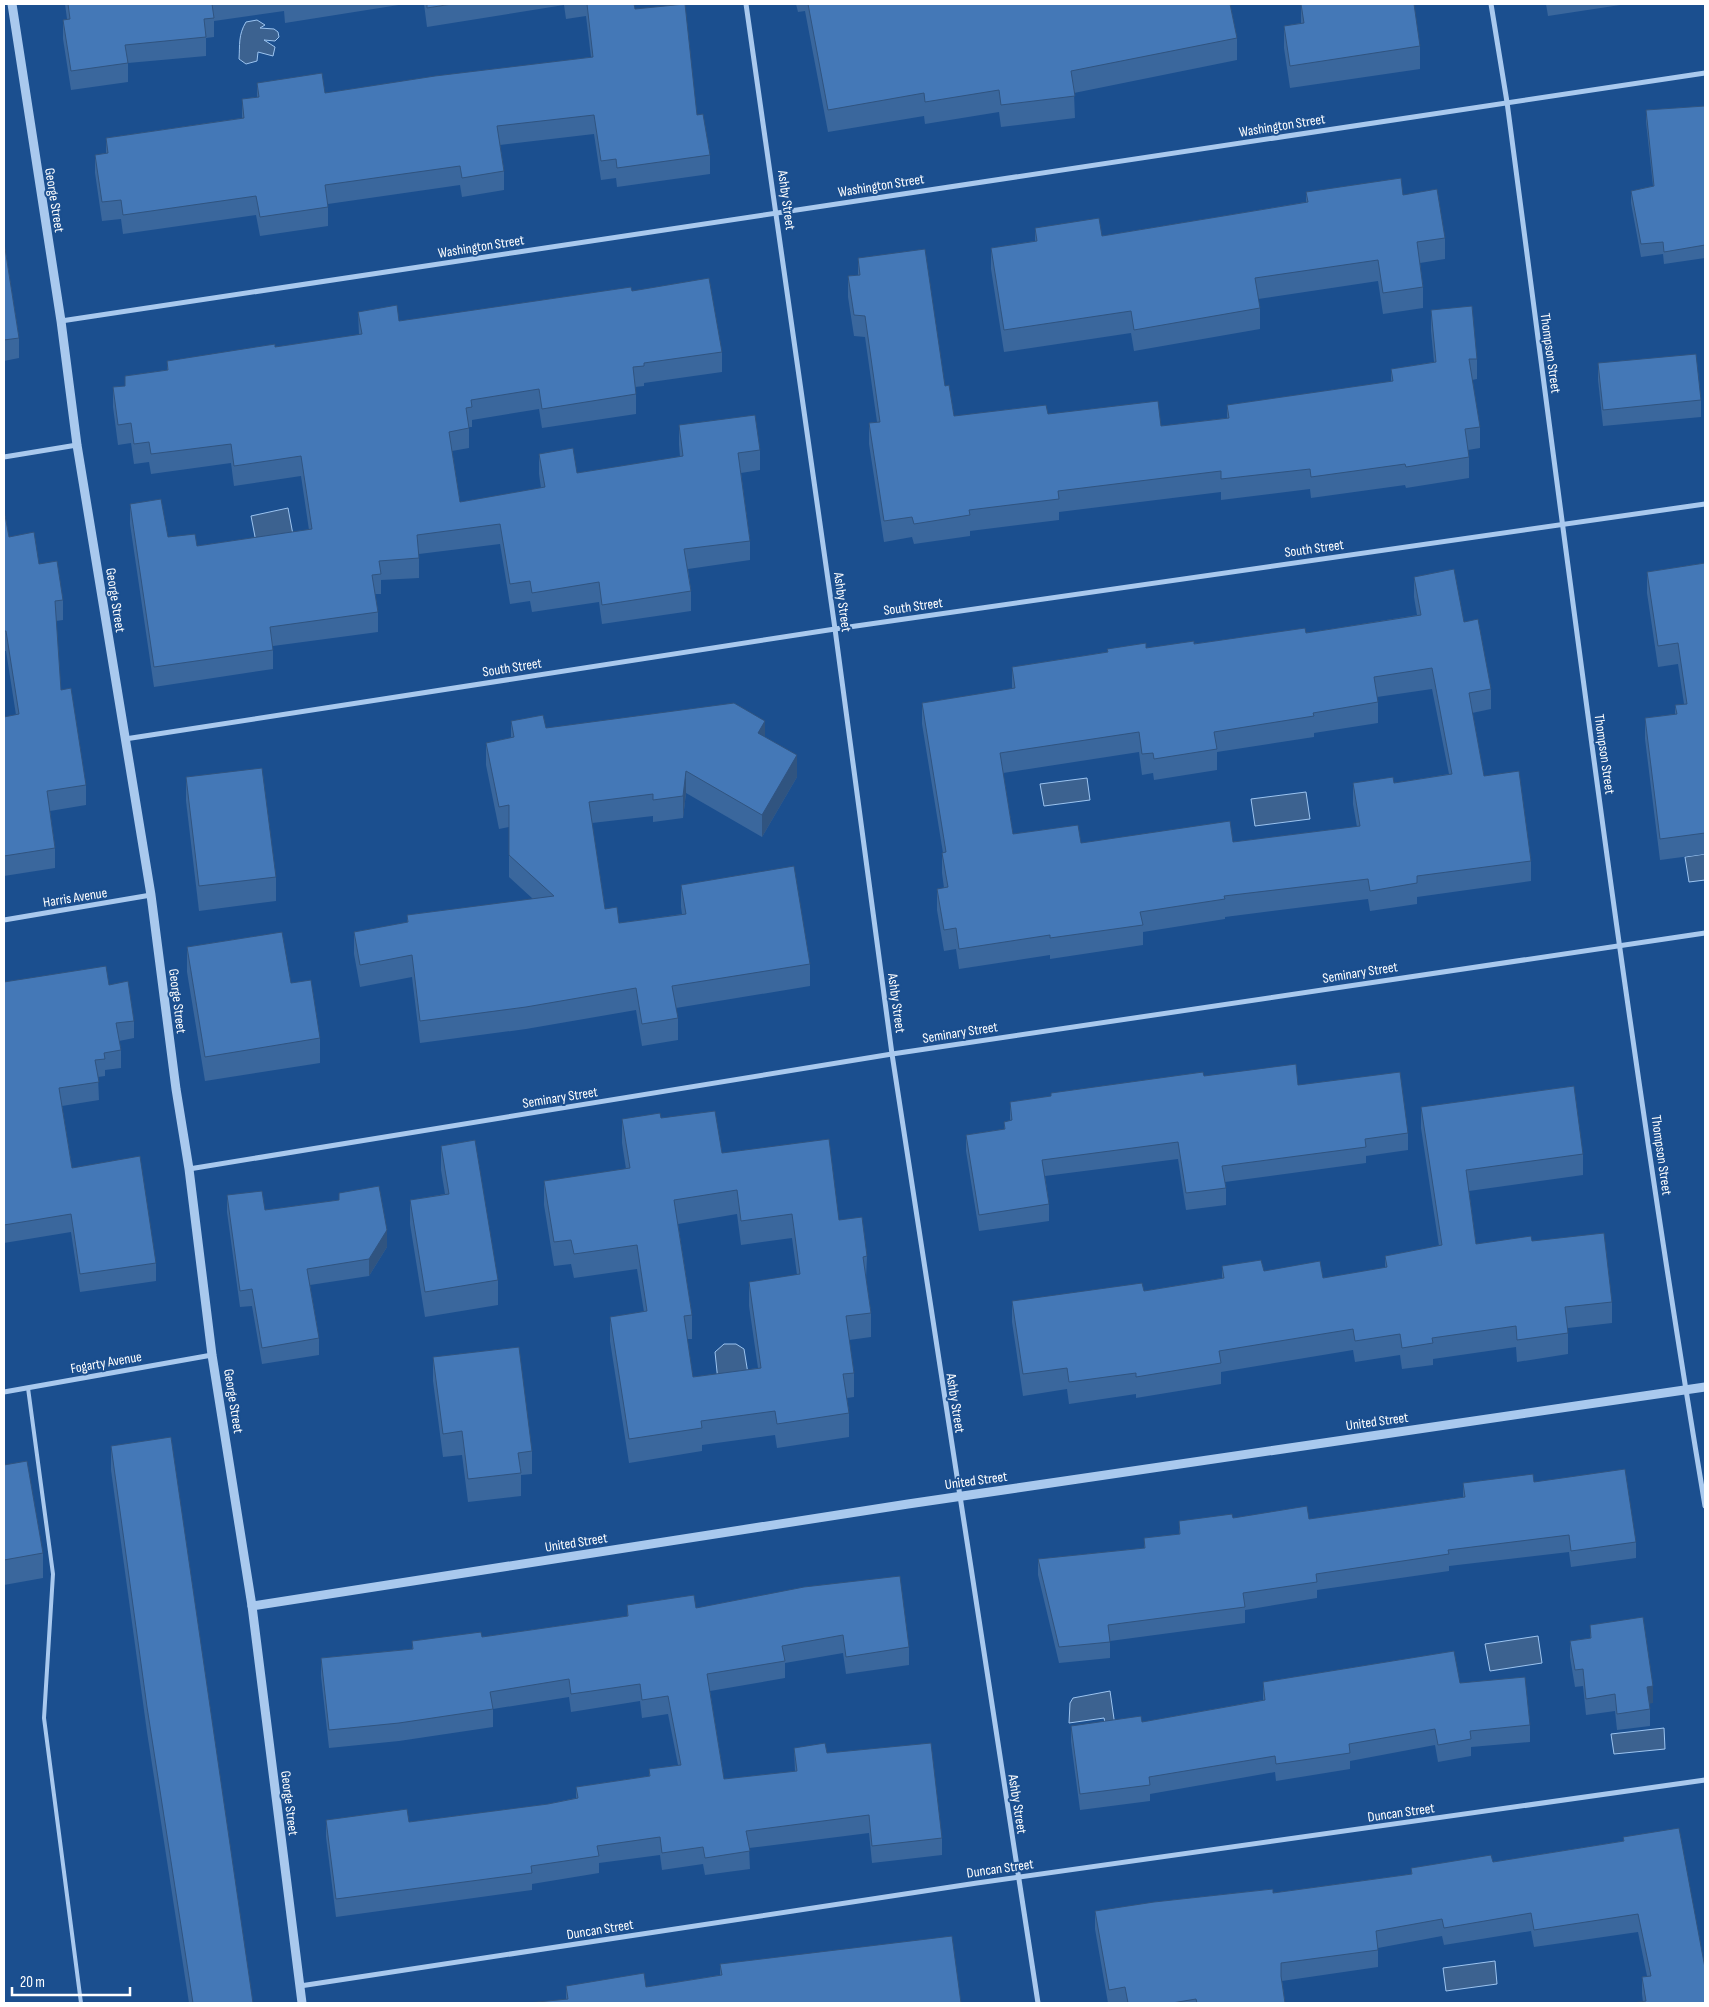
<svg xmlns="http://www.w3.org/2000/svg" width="1709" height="2007" viewBox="0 0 1709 2007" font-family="'Sofia Sans Condensed',sans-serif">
<rect width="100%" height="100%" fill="#1b4f8f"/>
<g fill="#3c6290" stroke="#9cc4f0">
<path d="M257,20l8,5 -5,3 14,1 4,3 1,5 -4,4 -11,-1 11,7 -2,9 -15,-4 -1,9 -11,3 -7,-5c1,-14 -1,-24 7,-37z"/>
<polygon points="288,508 294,540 257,547 251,516"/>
<polygon points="1087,778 1090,800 1044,806 1040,784"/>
<polygon points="1306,792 1310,819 1255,826 1251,799"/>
<polygon points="1705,854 1705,880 1689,882 1685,857"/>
<polygon points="724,1344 736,1344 744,1349 749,1380 718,1381 715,1352"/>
<polygon points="1538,1636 1542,1663 1490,1671 1485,1644"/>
<polygon points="1110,1691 1115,1726 1106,1727 1104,1718 1069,1723 1070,1703 1073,1698"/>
<polygon points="1664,1728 1665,1749 1614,1754 1611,1734"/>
<polygon points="1495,1961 1497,1984 1446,1991 1443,1968"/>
</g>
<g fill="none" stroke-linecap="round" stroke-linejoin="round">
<polyline stroke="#a9c9ee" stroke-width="4" points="28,1388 53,1574 44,1718 81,2003"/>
<g stroke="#a9c9ee" stroke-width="5">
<polyline points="746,4 835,629 892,1054 1038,2003"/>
<path d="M1491,4l16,98c62,468 120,938 198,1404"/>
<polyline points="61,321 1705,73"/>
<polyline points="4,457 77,445"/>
<polyline points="125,739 835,629 1705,504"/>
<polyline points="4,920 151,895"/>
<polyline points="189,1169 892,1054 1705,933"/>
<polyline points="4,1392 212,1355"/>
<polyline points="300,1986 977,1883 1705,1780"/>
</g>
<g stroke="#a9c9ee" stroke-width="9">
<polyline points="12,4 61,321 77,445 151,895 176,1089 189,1169 212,1355 252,1606 302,2003"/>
<polyline points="252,1606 908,1504 1705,1387"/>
</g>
</g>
<g fill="#3a679d" fill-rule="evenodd">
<polygon points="65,4 405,4 285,23 284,11 214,21 214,37 206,38 206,56 128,63 128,82 71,90 63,39 63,20 67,19"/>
<polygon points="424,4 634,4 635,9 697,115 710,155 710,174 617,187 616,178 601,180 594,134 500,145 504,171 504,190 462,197 460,185 328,204 328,226 260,236 256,215 123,234 121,219 102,221 95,173 95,155 106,153 106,138 242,118 242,99 257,97 257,83 325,93 591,57 586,16 566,19 564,5 427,27"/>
<polygon points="796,4 1230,4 1237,38 1237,60 1074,93 1075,118 1001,127 999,112 925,124 924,116 828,132 805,11 798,12"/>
<polygon points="1301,4 1420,46 1420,69 1290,88 1284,48 1284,26 1301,23"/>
<polygon points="1546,4 1627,4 1548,16"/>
<polygon points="1705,106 1705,258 1664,264 1663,254 1641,257 1631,203 1631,191 1653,186 1646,122 1646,110"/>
<polygon points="1306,192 1403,195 1445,238 1445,259 1420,263 1423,287 1423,308 1383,314 1378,281 1258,299 1260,308 1260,329 1134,351 1131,333 1004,352 991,269 991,248 1035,241 1035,228 1102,236 1306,202"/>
<polygon points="4,242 19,338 19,358 4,361"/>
<polygon points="858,258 945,386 954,416 1048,414 1161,426 1227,418 1227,405 1391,382 1391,369 1434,362 1431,331 1431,310 1477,359 1477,379 1472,380 1480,427 1480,448 1468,450 1469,457 1469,478 1406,488 1405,485 1311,498 1310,489 1221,500 1221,492 1059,512 1059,520 970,531 970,536 914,544 912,537 884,542 869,444 869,423 877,422 865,337 854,336 848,297 848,276 858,275"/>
<polygon points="632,291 722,352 722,372 644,383 644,386 635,387 636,394 636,414 542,428 539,409 472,420 472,427 469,427 469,448 452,451 460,502 541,488 539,474 539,454 577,473 680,457 679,445 679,425 760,450 760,470 741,473 750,541 750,560 688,569 691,591 691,611 602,624 599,602 532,612 530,601 510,604 500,544 419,554 419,578 381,580 381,594 375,594 378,612 378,632 273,646 273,669 154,687 130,524 130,504 168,537 197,546 309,530 301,476 234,486 231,463 151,474 149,462 134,464 131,443 118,445 113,407 113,387 125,386 125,376 167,370 167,361 275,347 359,335 358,312 399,321"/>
<polygon points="1598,363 1701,400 1701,417 1603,426 1598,380"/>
<polygon points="4,510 9,537 39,564 63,600 63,620 56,621 61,690 86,785 86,805 50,811 55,848 55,868 4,876 4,717 16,715 6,651 4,651"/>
<polygon points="1705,563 1705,854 1660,860 1645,739 1645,718 1675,714 1675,705 1684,704 1678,664 1658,667 1647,593 1647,572"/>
<path d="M1414,577l50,45 27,67v20l-19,4 12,63 47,85v20l-114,16v7l-47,7 -2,-12 -143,18v2l-82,13v13l-93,14v-4l-91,14 -3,-20 -12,2 -7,-41v-21l7,-1 -2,-15v-20h1l-21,-129v-21l90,-14v-22l95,-15v-3l39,-1 160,-15 111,-18 -3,-18zM1432,689l17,85 -55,9h-41v21l4,23 -124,15 -152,1 -68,-9 -10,-61 136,-21 3,23 11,-2 1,7 63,-10v-18l97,-15v-4l64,-10v-21l-1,-5z"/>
<polygon points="511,721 546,728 765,737 797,777 762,837 686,793 683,818 653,822 653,816 592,823 605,909 619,923 682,914 681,907 681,885 810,964 810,986 676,1008 678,1018 678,1040 642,1046 636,1010 526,1029 420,1043 412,977 360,987 354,954 354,932 407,923 407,915 533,899 509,877 509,827 499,829 486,765 486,743 511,738"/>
<polygon points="186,777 276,877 276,901 199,911 186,801"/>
<polygon points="187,947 291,983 320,1038 320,1063 205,1081 187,972"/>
<polygon points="4,982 109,985 134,1021 134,1038 119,1041 121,1050 121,1068 105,1070 105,1076 98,1077 99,1100 62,1106 72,1168 156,1263 156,1281 80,1292 71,1232 4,1243"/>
<polygon points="1204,1076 1298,1085 1408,1133 1408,1150 1366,1156 1366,1163 1225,1182 1226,1188 1226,1205 1186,1210 1178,1159 1045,1176 1049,1204 1049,1221 979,1231 966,1151 966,1135 1004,1129 1004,1122 1010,1121 1010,1102"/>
<polygon points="1421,1107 1583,1154 1583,1175 1469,1191 1476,1244 1532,1241 1612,1302 1612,1323 1568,1328 1568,1354 1517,1362 1516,1347 1433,1359 1433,1365 1402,1369 1400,1355 1355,1362 1353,1350 1221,1372 1221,1384 1136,1398 1136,1394 1069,1404 1067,1389 1023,1396 1012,1322 1012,1301 1144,1291 1222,1278 1222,1266 1323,1278 1385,1268 1385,1256 1439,1246 1421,1128"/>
<path d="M661,1118l178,102 28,36 -1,24 5,33v24l-22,3 5,33v24l-7,1 2,15v24l-72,11 -2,-13 -73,10v6l-73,12 -19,-122v-24l34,-5 -7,-43 -63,9 -3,-14 -17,2 -10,-61v-24l82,-12 -4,-26v-24zM737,1214l4,31 51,-7 5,37 -48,7v24l9,62 -65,9 -6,-38h5v-24l-14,-91z"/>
<polygon points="441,1146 498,1280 498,1305 425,1317 410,1224 410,1200 445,1194 441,1170"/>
<polygon points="339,1193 387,1247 369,1276 310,1285 319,1338 319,1355 262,1364 252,1306 240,1307 227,1212 227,1195 265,1210 339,1200"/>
<polygon points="433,1357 532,1451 532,1474 521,1475 521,1496 468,1502 462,1455 443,1457 433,1381"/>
<polygon points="111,1446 253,2003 189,2003 147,1732 111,1470"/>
<polygon points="4,1465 43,1553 43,1578 4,1585"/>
<polygon points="1534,1482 1636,1542 1636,1558 1571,1567 1569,1552 1449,1566 1449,1571 1317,1590 1317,1598 1245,1610 1245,1623 1110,1641 1110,1658 1059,1663 1038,1575 1038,1559 1144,1548 1144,1538 1179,1534 1179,1521 1233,1518 1309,1519 1463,1497 1463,1483"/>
<polygon points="627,1605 696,1608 909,1647 909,1665 846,1674 843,1653 785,1663 785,1678 710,1691 724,1779 795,1772 794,1748 827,1753 942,1838 942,1855 872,1863 869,1833 749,1848 750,1869 705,1875 703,1864 662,1870 660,1855 599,1863 599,1873 532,1884 532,1890 336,1917 326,1837 326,1820 409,1822 548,1804 576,1798 576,1787 649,1776 649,1769 678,1765 668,1714 642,1718 640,1701 571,1712 569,1697 493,1709 493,1727 399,1741 329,1748 321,1676 321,1658 412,1649 412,1641 482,1637 627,1616"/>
<polygon points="1590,1625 1653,1703 1649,1703 1650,1709 1650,1726 1617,1730 1615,1711 1586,1715 1583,1686 1575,1687 1570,1657 1570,1641 1590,1638"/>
<polygon points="1263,1682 1460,1683 1530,1725 1530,1742 1471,1747 1471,1756 1438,1762 1435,1745 1350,1761 1350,1769 1276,1781 1275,1772 1150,1794 1150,1801 1080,1810 1071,1742 1071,1726 1142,1722 1263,1700"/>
<polygon points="1623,1837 1705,1968 1705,2003 1643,2002 1642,1994 1642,1977 1647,1976 1638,1932 1534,1947 1531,1931 1444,1945 1442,1936 1378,1948 1378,1967 1282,1981 1285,2003 1108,2003 1095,1929 1095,1911 1273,1893 1411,1874 1411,1868 1493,1862 1623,1841"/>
<polygon points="4,1957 5,1965 5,1989 4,1989"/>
<polygon points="720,1964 961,2003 566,1999 566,1986 646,1987 720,1975"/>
</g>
<g fill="#305480">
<polygon points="765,721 765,743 758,733"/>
<polygon points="797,755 797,777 762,837 762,815"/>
<polygon points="686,771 686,793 683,818 683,796"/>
<polygon points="387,1230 387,1247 369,1276 369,1259"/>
<polygon points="1653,1686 1653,1703 1647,1704 1647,1687"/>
</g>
<g fill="#4478b7" stroke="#305480" fill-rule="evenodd">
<polygon points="68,4 212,4 214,18 204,19 206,37 125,45 128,63 71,71 63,20 70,19"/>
<polygon points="427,4 452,4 427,8"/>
<polygon points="587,4 634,4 635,9 685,4 697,115 703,114 710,155 617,168 616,159 601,161 594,115 497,126 504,171 462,178 460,166 325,185 328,207 260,217 256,196 123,215 121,200 102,202 95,155 108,153 106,138 244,118 242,99 259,97 257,83 322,73 325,93 435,76 593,57"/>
<polygon points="808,4 1230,4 1237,38 1071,71 1075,96 1001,105 999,90 925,102 924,93 828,110"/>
<polygon points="1301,4 1414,4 1420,46 1290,66 1284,26 1304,23"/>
<polygon points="1705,106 1705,245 1664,252 1663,242 1641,244 1631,191 1654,186 1646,110"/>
<polygon points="1401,178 1403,195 1437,189 1445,238 1417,242 1423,287 1383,293 1378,260 1255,278 1260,308 1134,330 1131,311 1004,330 991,248 1037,241 1035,228 1099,218 1102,236 1308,202 1306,192"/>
<polygon points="4,242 19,338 4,340"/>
<polygon points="925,249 945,386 949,385 954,416 1046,405 1048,414 1158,401 1161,426 1229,418 1227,405 1393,381 1391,369 1436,362 1431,310 1472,306 1477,359 1469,359 1480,427 1465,429 1469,457 1406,467 1405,464 1311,477 1310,469 1221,479 1221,471 1058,491 1059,499 969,510 970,515 914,524 912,517 884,521 869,423 880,422 865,316 854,315 848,276 860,275 858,258"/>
<polygon points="709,278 722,352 644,363 644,366 633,367 636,394 542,409 539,389 471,400 472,407 466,408 469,428 449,432 460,502 545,487 539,454 573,448 577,473 683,456 679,425 755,415 760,450 738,453 750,541 684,549 691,591 602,605 599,582 532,593 530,581 510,584 500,524 417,535 419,558 379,561 381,574 372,575 378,612 270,627 273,650 154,667 130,504 161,499 168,537 195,534 197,546 312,529 301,456 234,466 231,444 151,454 149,442 134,444 131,423 118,425 113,387 125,386 125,376 168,370 167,361 275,344 275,347 362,334 358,312 397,305 399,321 631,287 632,291"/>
<polygon points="1696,354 1701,400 1603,410 1598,363"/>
<polygon points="4,510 9,537 34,532 39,564 57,561 63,600 55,601 61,690 71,688 86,785 47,791 55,848 4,856 4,717 19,714 6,631 4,631"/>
<polygon points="1705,563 1705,833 1660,839 1645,718 1677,714 1675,705 1687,704 1678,643 1658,646 1647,572"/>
<path d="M1454,569l10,53 14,-3 13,70 -22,4 15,83 35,-5 12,90 -114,15v7l-47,8 -2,-12 -144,17 1,3 -85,13 3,13 -93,13v-3l-91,14 -3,-21 -12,2 -7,-41 11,-2 -6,-34 4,-1 -24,-149 93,-15 -3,-21 96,-15 -1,-3 39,-6v5l48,-7v3l111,-16 1,5 115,-18 -7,-38zM1432,668l20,106 -58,9 -1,-6 -40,6 7,43 -127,16 -3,-21 -149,22 -3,-18 -65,9 -13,-81 139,-21 3,22 11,-1 1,6 63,-10 -3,-17 100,-16 -1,-3 65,-11 -4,-25z"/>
<polygon points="734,703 765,721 758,733 797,755 762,815 686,771 683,796 653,800 653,794 589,802 605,909 617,907 619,923 686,914 681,885 794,866 810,964 672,986 678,1018 642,1024 636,988 526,1007 420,1021 412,955 360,965 354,932 408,922 407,915 554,896 509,855 509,805 499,807 486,743 514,737 511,721 543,715 546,728"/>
<polygon points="262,768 276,877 199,886 186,777"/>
<polygon points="282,932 291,983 311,980 320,1038 205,1057 187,947"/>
<polygon points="106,966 109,985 128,981 134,1021 116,1023 121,1050 104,1053 105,1059 95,1060 99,1082 59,1088 72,1168 140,1156 156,1263 80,1274 71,1214 4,1225 4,982"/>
<polygon points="1296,1064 1298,1085 1400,1072 1408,1133 1365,1139 1366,1147 1222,1166 1226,1188 1186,1193 1178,1142 1042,1160 1049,1204 979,1215 966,1135 1005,1129 1004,1122 1012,1120 1010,1102 1051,1096 1051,1093 1203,1072 1204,1076"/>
<polygon points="1574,1086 1583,1154 1466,1170 1476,1244 1531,1236 1532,1241 1604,1233 1612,1302 1565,1307 1568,1333 1517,1340 1516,1326 1432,1338 1433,1343 1402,1348 1400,1334 1355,1341 1353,1329 1219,1351 1221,1363 1136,1377 1136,1373 1069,1382 1067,1368 1023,1374 1012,1301 1142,1283 1144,1291 1224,1278 1222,1266 1261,1260 1264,1271 1320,1261 1323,1278 1387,1267 1385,1256 1442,1245 1421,1107"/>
<path d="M715,1111l7,42 107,-14 10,81 23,-3 5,39 -4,1 8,56 -25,3 8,57 -11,1 6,39 -72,11 -2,-13 -74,10 1,7 -73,11 -19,-122 37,-6 -10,-66 -63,9 -3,-14 -17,2 -10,-61 86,-13 -8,-49 38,-6 1,5zM737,1190l4,31 51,-7 8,60 -51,8 12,86 -68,9 -9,-61 8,-1 -18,-115z"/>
<polygon points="475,1140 498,1280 425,1292 410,1200 449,1194 441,1146"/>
<polygon points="379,1186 387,1230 369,1259 307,1269 319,1338 262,1348 252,1289 240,1291 227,1195 262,1191 265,1210 339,1200 339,1193"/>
<polygon points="519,1347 532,1451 518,1453 521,1473 468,1479 462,1431 443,1434 433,1357"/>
<polygon points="171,1437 253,2003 193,2003 147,1707 111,1446"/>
<polygon points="27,1461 43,1553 4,1560 4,1465"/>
<polygon points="1625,1469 1636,1542 1571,1551 1569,1535 1448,1550 1449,1554 1316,1574 1317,1582 1243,1593 1245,1607 1108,1625 1110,1642 1059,1647 1038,1559 1145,1548 1144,1538 1180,1534 1179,1521 1232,1514 1233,1518 1307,1506 1309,1519 1465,1497 1463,1483 1533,1474 1534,1482"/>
<polygon points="900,1576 909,1647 846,1657 843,1635 782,1646 785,1661 707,1674 724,1779 797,1771 794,1748 825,1743 827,1753 931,1743 942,1838 872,1846 869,1815 746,1831 750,1851 705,1858 703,1847 662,1853 660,1837 597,1846 599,1856 531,1866 532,1873 336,1899 326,1820 407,1809 409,1822 548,1804 578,1798 576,1787 650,1776 649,1769 681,1765 668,1696 642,1700 640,1684 571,1694 569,1679 490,1692 493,1709 399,1723 329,1730 321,1658 413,1649 412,1641 481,1632 482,1637 628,1616 627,1605 694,1595 696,1608 804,1587"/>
<polygon points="1643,1617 1653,1686 1647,1687 1650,1709 1617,1714 1615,1694 1586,1699 1583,1669 1575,1670 1570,1641 1591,1638 1590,1625"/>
<polygon points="1454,1651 1460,1683 1525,1677 1530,1725 1470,1731 1471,1739 1438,1745 1435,1729 1349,1744 1350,1753 1276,1764 1275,1756 1149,1777 1150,1785 1080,1794 1071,1726 1141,1716 1142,1722 1265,1700 1263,1682"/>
<polygon points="1679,1828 1705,1968 1705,2003 1632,2003 1646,2001 1642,1977 1651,1976 1638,1914 1534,1930 1531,1913 1444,1928 1442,1919 1376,1931 1378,1950 1281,1963 1281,1976 1285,2003 1197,2003 1196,1999 1172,2003 1128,2003 1125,1987 1109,1990 1095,1911 1154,1902 1273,1889 1273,1893 1412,1874 1411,1868 1491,1855 1493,1862 1624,1841 1623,1837"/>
<polygon points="952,1936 961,2003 527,2003 568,1999 566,1986 644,1973 646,1987 722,1975 720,1964"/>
</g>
<g text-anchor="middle" stroke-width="4" stroke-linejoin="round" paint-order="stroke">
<g font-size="14" fill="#fff" stroke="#1b4f8f">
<text transform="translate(1282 125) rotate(-9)" y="5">Washington Street</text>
<text transform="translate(881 185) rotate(-9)" y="5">Washington Street</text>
<text transform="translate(55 200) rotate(81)" y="5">George Street</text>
<text transform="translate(787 200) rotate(82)" y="5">Ashby Street</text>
<text transform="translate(481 246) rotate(-9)" y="5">Washington Street</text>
<text transform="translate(1551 353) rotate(82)" y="5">Thompson Street</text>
<text transform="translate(1314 548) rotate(-8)" y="5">South Street</text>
<text transform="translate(116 600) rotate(81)" y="5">George Street</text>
<text transform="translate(843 602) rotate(82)" y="5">Ashby Street</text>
<text transform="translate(913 606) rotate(-8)" y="5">South Street</text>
<text transform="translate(512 667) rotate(-9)" y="5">South Street</text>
<text transform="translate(1605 754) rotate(82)" y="5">Thompson Street</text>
<text transform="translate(75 897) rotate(-9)" y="5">Harris Avenue</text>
<text transform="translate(1360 972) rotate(-9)" y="5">Seminary Street</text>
<text transform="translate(178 1001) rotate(83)" y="5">George Street</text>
<text transform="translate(897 1003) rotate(82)" y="5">Ashby Street</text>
<text transform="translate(960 1032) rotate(-9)" y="5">Seminary Street</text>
<text transform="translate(560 1097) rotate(-9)" y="5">Seminary Street</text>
<text transform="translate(1662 1155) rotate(82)" y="5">Thompson Street</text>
<text transform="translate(106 1362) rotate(-10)" y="5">Fogarty Avenue</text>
<text transform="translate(234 1401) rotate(81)" y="5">George Street</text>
<text transform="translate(956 1403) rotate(81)" y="5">Ashby Street</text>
<text transform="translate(1377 1421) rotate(-8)" y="5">United Street</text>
<text transform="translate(976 1480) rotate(-8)" y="5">United Street</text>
<text transform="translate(576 1542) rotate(-9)" y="5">United Street</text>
<text transform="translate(290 1803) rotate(83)" y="5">George Street</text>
<text transform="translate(1018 1804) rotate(81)" y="5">Ashby Street</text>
<text transform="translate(1401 1812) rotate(-8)" y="5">Duncan Street</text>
<text transform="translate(1000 1868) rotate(-8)" y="5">Duncan Street</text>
<text transform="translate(600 1929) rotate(-9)" y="5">Duncan Street</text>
</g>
</g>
<rect width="1709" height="2007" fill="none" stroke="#ffffff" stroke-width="10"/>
<path d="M12 1987v8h118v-8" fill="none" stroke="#ffffff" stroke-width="2.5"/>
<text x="20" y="1987" font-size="15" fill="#ffffff" stroke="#1b4f8f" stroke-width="4" paint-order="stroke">20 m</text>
</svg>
